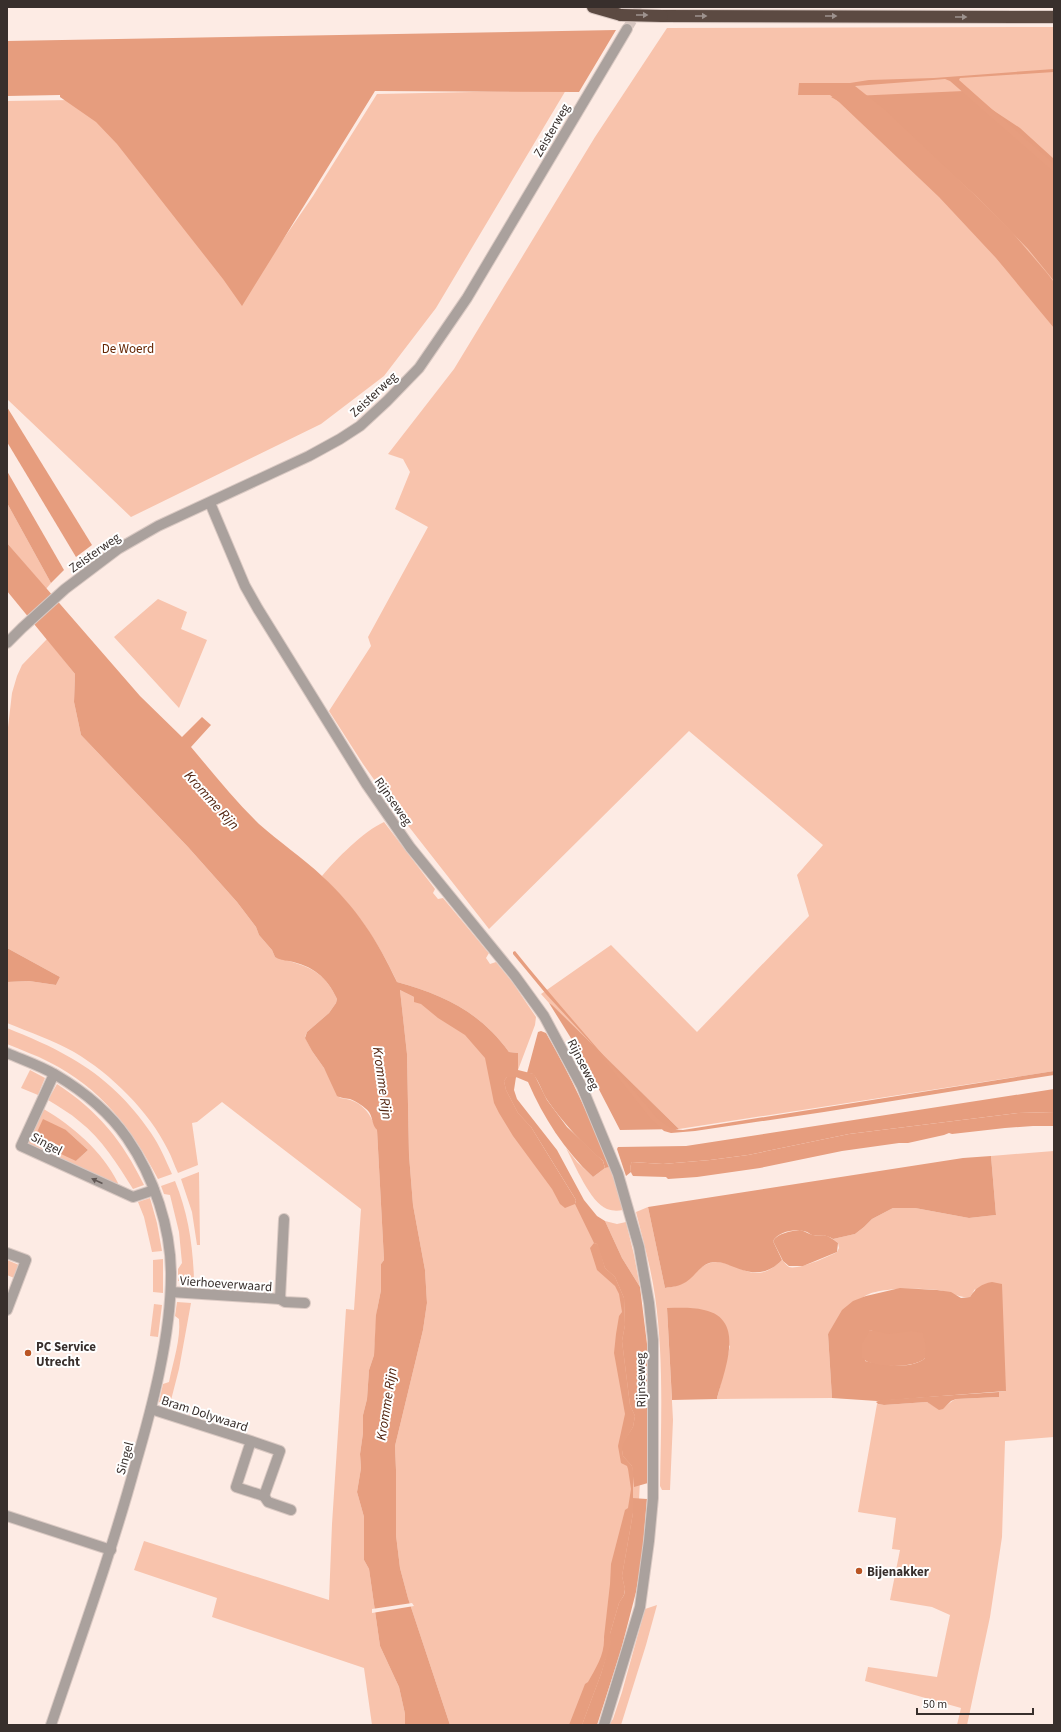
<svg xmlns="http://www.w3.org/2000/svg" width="1061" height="1732" viewBox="0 0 1061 1732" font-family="'Source Sans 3',sans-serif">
<rect width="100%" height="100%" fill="#fdebe4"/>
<g fill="#f8c3ac" fill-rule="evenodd">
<polygon points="1054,27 1054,1071 679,1129 549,1003 541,994 611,945 697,1032 809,916 797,875 823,845 689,731 489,929 395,809 363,764 329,711 371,646 368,637 428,527 395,509 410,472 403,459 388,454 454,369 595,137 667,28"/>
<polygon points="566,90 436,308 384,376 321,424 131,517 7,399 7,101 72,100 112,129 242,299 313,196 377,94"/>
<polygon points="7,503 51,583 46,589 7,543"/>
<polygon points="158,599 187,612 181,629 207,640 179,708 114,637"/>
<path d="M47,639l28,35 -1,28 7,33 107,112 49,55 19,25 3,8 13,15 3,7c30,9 48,11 62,42l-1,4 -7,10 -22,19 -2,5 7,14 12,17 16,30c21,2 29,13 37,32l7,130 -3,4v26l-4,20 -3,45 -5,15 -2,29 -4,16v18l-3,21 1,14 -4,24 7,25v43l5,9 11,77 19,41 6,27v11h-33l-8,-57 -152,-51 5,-19 -83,-28 10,-29 185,59 3,-76 14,-215 8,1 7,-101 -139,-107 -25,20 -5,1 6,42 -20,8c-4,-8 -6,-16 -10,-23 -19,-39 -57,-76 -94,-98 -21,-12 -45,-20 -67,-29v-41l22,-1 27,4 4,-8 -53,-29v-212l5,-43 5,-17 5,-11z"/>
<path d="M384,822l51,67 -2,4 5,6 5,-1 44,53 2,2 -3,5 4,6 6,-2 17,21 23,34 -1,8 -17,45v-17l-9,-1c-29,-40 -65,-57 -112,-70 -20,-43 -41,-73 -75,-106 14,-17 42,-45 62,-54z"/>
<polygon points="400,990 414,997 414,1001 416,992 517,1072 522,1074 512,1080 512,1094 629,1295 642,1436 637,1544 588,1725 450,1725 408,1598 400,1568 396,1535 396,1470 395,1446 423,1330 427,1303 425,1270 413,1205 409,1155 407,1054"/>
<path d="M7,1028c22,9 44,18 64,30 32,18 60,45 80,75 9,13 15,28 21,41l-14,5c-26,-50 -57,-91 -109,-117 -13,-7 -28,-12 -42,-18z"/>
<polygon points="30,1070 45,1078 38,1095 21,1088"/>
<path d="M57,1084c42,28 65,56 87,101l-11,4c-15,-24 -31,-50 -54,-68 -9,-8 -20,-14 -31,-21z"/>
<path d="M42,1108c31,18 60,43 76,75l-2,3 -89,-42zM66,1130l22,20 -12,11z"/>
<path d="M566,1148l11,14 16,15 12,-9 5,-1 13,43c-6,1 -10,1 -16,-1 -17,-7 -32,-44 -41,-61z"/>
<path d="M1054,1151v286l-49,4 -3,96 -12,80 -23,108h-10l4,-17 -96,-27 3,-14 69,10 13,-62 -18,-8 -42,-7 10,-50 -8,-1 4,-31 -38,-6 19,-108 7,1 43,-3 12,7c7,-1 10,-7 17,-10l43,-2v-5l7,-1 -31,-102 -5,8c-11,1 -20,-5 -32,-7 -17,-2 -60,-3 -73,6 -13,10 -25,26 -37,38l4,64 -115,1 13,-53 -63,-38 6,112 -3,70h-8l-2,-4c1,-63 4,-127 -5,-190 -4,-28 -12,-56 -19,-84l12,-5 17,81c4,-1 9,-1 12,-3 13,-7 24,-23 40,-23 27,2 37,25 65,-2 2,2 4,5 7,7 9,3 39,-10 48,-15l2,-4 -1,-5 -5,-4 22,-5 9,-7 8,-8 21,-11h22l54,10 27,-3 -5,-59z"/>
<polygon points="199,1172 200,1245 197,1245 192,1212 181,1179"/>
<path d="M175,1181c13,32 18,64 19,99l-16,1v-12l4,-6 -3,-31 -9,-37 -6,-1 -3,-8z"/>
<polygon points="150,1198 157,1223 162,1251 152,1252 144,1217 138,1202"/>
<polygon points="605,1221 617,1224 626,1222 634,1255 640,1287 622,1258"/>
<polygon points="163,1259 163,1293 153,1292 153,1260"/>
<polygon points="7,1260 19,1265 14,1278 7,1275"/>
<path d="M177,1302l14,1 -12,66 -9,35 -11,-2 4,-18 6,-2c4,-20 12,-43 10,-63l-4,-3z"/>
<polygon points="154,1304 162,1305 158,1337 150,1336"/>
<polygon points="657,1605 646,1645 621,1725 609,1725 613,1719 622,1692 645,1609"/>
</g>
<g fill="#e69d7e" fill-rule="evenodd">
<polygon points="616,30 579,92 375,91 242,306 223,279 117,144 96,122 60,97 60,95 7,96 7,41"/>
<polygon points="964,91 1020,128 1054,159 1054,281 1028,249 977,197 920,145 831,97"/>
<polygon points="7,407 92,545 76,557 7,442"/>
<polygon points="7,471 64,570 51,583 7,503"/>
<polygon points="7,948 60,977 56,985 29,981 7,982"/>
<polygon points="549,1003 552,1005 679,1129 620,1130 579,1051"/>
<path d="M541,1031l5,2c25,43 45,87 64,134l-5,1 -2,-7c-21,-18 -39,-37 -55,-60 -6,-8 -8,-19 -15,-27l-6,-1 11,-41z"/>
<polygon points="507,1077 516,1077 514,1090 517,1099 557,1150 584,1200 597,1216 605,1221 622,1258 640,1287 647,1344 649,1457 648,1483 634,1487 632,1466 623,1456 622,1450 622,1444 633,1427 635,1416 630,1405 622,1341 625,1325 624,1298 615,1277 605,1268 597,1244 594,1243 575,1204 576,1200 531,1127 518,1113 506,1090 504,1081"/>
<polygon points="1054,1089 1054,1112 1018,1113 849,1134 748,1155 710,1160 663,1164 632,1162 630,1167 631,1172 626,1176 617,1149 618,1147 686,1146"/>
<polygon points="43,1119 66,1130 88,1150 76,1161 33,1141"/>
<path d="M991,1156l5,59 -27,3 -54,-10h-22l-21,11 -8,8 -9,7 -22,5c-7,-5 -13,-3 -21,-4 -2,-1 -3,-2 -5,-3 -11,-4 -28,-1 -34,9l9,19c-15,15 -28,15 -48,7 -5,-2 -12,-5 -18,-5 -15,0 -19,13 -30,20 -6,4 -14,5 -21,6l-17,-81 315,-49z"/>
<path d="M992,1282l10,2 4,107 -129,10 -45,-3 -4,-64 14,-24 11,-9 13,-5 34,-8 37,2 14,2 10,6 9,-1c6,-9 11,-13 22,-15zM870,1330l10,4h19l26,24c-12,12 -45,7 -60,3z"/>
<path d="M667,1308c12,0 25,-1 37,2 43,9 20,61 13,89l-45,1z"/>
<polygon points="632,1498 647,1499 642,1558 636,1592 621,1650 597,1725 582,1725 601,1674 610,1643 610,1634 619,1603 624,1595 625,1589 622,1576 633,1513"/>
</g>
<g fill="#e79e7f">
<polygon points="1054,69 1054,72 960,78 959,80 1054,164 1054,172 950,81 945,79 920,81 855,86 884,109 977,197 1012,232 1047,273 1054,282 1054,328 996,258 939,197 839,102 830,95 798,95 799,83 850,83 869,80 934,78"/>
<path d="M7,543l133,153 42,41 20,-20 9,8 -20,22c22,26 43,53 68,77 20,18 43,33 63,52 34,31 56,65 75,106 47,13 83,30 112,70l9,1v17l16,4 13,26 20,27 36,34 2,7 -12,9c-28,-26 -50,-60 -65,-95l-12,-5h-9l-3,4 2,9 12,23 13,14 45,73 -1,4 -10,4 -5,-4 -8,-15 -39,-53 -14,-23 -5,-10 -9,-45 -20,-23 -27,-17 -17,-14 -7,-2v-5l-14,-7 7,64 2,101 4,50 12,65 2,33 -4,27 -28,116 1,24v65l4,33 8,30 42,127h-45v-11l-6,-27 -19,-41 -11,-77 -5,-9v-43l-7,-25 4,-24 -1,-14 3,-21v-18l4,-16 2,-29 5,-15 2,-40 5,-25v-26l3,-4 -7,-130c-5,-5 -4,-12 -8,-18 -4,-5 -13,-11 -19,-13 -5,-1 -9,-1 -13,-3l-13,-28 -12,-17 -7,-13 2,-6 22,-19 7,-10 1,-4c-10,-22 -24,-33 -48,-38 -6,-1 -9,-1 -14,-4l-3,-7 -13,-15 -3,-8 -19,-25 -49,-55 -107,-112 -7,-33 1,-28 -68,-83z"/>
<path d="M515,951c46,57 95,111 142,167 8,7 15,12 26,12l371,-59v4l-230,37 -129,19 -24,2 -7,-2 -13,-12 -60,-76 -45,-49 -33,-40v-2z"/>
<path d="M1054,1112v14h-21l-28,2 -53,6 -3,-1 -5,2 -36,8h-9l-57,8 -82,17 -63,9 -29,2 -2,-2 -33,-1c-3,-4 -4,-10 -1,-14l31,2 47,-4 38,-5 101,-21 169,-21z"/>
<path d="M800,1230c4,1 9,4 13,5 14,1 12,-2 25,8l-1,9 -34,14h-14l-6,-5 -10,-20c5,-8 18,-10 27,-11z"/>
<path d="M594,1243l3,1 2,3 6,21 10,9 9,21 1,27 -3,16 8,64 5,11 -2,11 -10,17 -1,6 1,6 9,10 1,5v42l-11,63 3,13 -1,6 -5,8 -9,31 1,9 -10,31 -19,51h-13l16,-41 3,-2c8,-14 17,-28 16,-45l6,-53 1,-20 14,-54 3,-2 3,-19 -3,-20 -1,-3 -6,-3 -3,-17 7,-32 -11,-61 2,-19 3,-18 3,-4 -3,-18 -4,-8 -18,-16 -7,-22z"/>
<path d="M870,1330l19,4 23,-3 11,2 3,13 -1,12c-10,11 -54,10 -63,0v-15z"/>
<polygon points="999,1392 999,1397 956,1399 951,1401 943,1409 939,1410 927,1402 884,1405 878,1404 876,1402 880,1400"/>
</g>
<polygon fill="#fdebe4" points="412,1603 414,1606 372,1613 372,1609"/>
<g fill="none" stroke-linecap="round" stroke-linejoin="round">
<polyline stroke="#d6c5bf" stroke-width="10" stroke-dasharray="10 5" stroke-linecap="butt" points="627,29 640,7"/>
<defs>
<g id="minor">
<polyline points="54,1074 21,1146 133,1197 154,1190"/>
<polyline points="7,1253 26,1260 7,1310"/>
<polyline points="171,1292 280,1299 284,1219"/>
<polyline points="280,1299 285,1302 305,1303"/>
<polyline points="151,1409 251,1441 236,1487 264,1496 280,1451 251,1441"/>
<polyline points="264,1496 268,1502 291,1510"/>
<polyline points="7,1516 111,1550"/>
</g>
<g id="tertiary">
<polyline points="210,503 245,586 258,609 367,785 410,847 515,976 544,1016 582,1087 618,1174 639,1247 649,1303 653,1340 653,1498 649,1541 640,1607 604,1725"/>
<polyline points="7,643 22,628 65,589 118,549 158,526 309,456 340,439 360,426 387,401 419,368 467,298 627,29"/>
<path d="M7,1053c16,7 34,13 49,22 27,16 53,37 71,63 27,39 44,90 44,137 0,61 -19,133 -36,191 -24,88 -55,173 -84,259"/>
</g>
<g id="motorway">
<polyline points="593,7 621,15"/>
<polyline points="662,16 1054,17"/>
</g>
</defs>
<use href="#minor" stroke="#dac9c3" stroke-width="12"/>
<use href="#tertiary" stroke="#dac9c3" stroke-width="12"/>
<use href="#motorway" stroke="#dac9c3" stroke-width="14"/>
<use href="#minor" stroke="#aaa19d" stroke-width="10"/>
<use href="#tertiary" stroke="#aaa19d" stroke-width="10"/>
<use href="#motorway" stroke="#5c4a42" stroke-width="12"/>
<defs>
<polyline id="motorway-bridge" points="621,15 662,16"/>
</defs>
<use href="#motorway-bridge" stroke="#dac9c3" stroke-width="14" stroke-linecap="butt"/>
<use href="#motorway-bridge" stroke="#5c4a42" stroke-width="12"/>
</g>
<defs><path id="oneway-solid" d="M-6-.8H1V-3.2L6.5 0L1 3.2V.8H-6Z"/></defs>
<g fill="#9d928e">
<use href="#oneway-solid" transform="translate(642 15)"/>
<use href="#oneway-solid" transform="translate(701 16)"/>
<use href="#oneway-solid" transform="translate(831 16)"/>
<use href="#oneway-solid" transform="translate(961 17)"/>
</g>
<use fill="#605754" href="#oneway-solid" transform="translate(97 1181) rotate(-156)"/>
<g fill="#ba5524" stroke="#fff" stroke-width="1.5">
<circle cx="28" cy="1353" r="4"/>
<circle cx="859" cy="1571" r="4"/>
</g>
<g text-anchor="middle" stroke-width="4" stroke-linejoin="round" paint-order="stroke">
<g font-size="13" fill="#382f2c" stroke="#fff">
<text transform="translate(551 130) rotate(-60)" y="5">Zeisterweg</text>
<text transform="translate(373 394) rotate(-43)" y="5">Zeisterweg</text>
<text transform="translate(94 552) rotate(-35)" y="5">Zeisterweg</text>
<text transform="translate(394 801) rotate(55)" y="5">Rijnseweg</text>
<text transform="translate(584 1064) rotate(63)" y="5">Rijnseweg</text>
<text transform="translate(47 1143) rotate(28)" y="5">Singel</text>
<text transform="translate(226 1283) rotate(4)" y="5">Vierhoeverwaard</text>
<text transform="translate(640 1380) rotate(-91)" y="5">Rijnseweg</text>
<text transform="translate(205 1413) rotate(18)" y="5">Bram Dolywaard</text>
<text transform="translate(124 1458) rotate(-74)" y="5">Singel</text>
</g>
<g font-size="13" fill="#662603" stroke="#fff">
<text x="128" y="353">De Woerd</text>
</g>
<g font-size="13" font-weight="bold" fill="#382f2c" stroke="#fff" text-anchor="start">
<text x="36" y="1351">PC Service<tspan x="36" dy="15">Utrecht</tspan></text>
<text x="867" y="1576">Bijenakker</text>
</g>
<g font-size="14" font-style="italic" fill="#52230e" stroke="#fff">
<text transform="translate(212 800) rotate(48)" y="5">Kromme Rijn</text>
<text transform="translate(383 1083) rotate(82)" y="5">Kromme Rijn</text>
<text transform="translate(386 1404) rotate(-81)" y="5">Kromme Rijn</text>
</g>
</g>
<rect width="1061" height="1732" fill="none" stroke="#382f2c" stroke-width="16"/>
<path d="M917 1708v6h116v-6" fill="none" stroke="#382f2c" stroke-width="2"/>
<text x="923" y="1708" font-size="12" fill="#382f2c" stroke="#ffffff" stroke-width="3" paint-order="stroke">50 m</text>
</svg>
